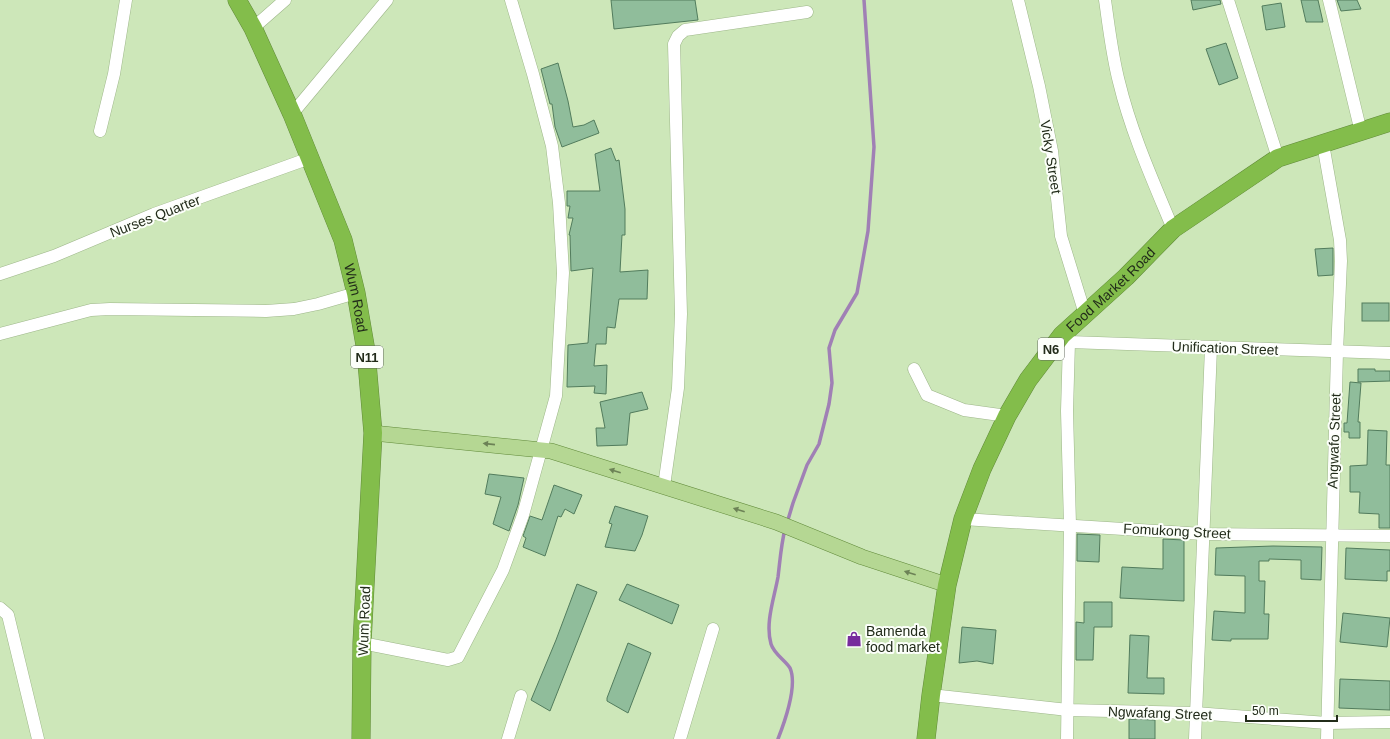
<svg xmlns="http://www.w3.org/2000/svg" width="1390" height="739" viewBox="0 0 1390 739" font-family="Arial,sans-serif">
<rect width="100%" height="100%" fill="#cde7b9"/>
<g fill="none" stroke-linecap="round" stroke-linejoin="round">
<g stroke="#a080b5" stroke-width="3.5">
<polyline points="787,523 793,503 807,465 819,444 829,404 832,383 829,348 835,330 857,293 868,231 874,147 864,0"/>
<path d="M778,739c7,-18 20,-53 12,-71 -5,-8 -16,-14 -19,-24 -6,-21 3,-45 7,-67 2,-16 3,-32 7,-48"/>
</g>
</g>
<g fill="#90bd9b" stroke="#527c5d">
<polygon points="611,0 695,0 698,20 614,29"/>
<polygon points="1191,0 1220,0 1221,4 1193,10"/>
<polygon points="1301,0 1318,0 1323,22 1306,22"/>
<polygon points="1337,0 1357,0 1361,9 1341,11"/>
<polygon points="1281,3 1285,27 1266,30 1262,6"/>
<polygon points="1226,43 1238,78 1219,85 1206,49"/>
<polygon points="558,63 568,101 573,127 584,125 594,120 599,133 562,147 555,127 552,104 550,104 541,69"/>
<polygon points="611,148 616,161 619,160 625,209 625,235 622,235 620,272 648,270 647,299 619,299 615,328 607,327 606,344 596,344 594,366 607,365 606,394 594,393 595,386 567,387 568,345 588,343 593,268 571,271 570,235 569,235 573,218 568,218 570,206 567,206 567,191 600,191 595,154"/>
<polygon points="1333,248 1333,275 1318,276 1315,249"/>
<rect x="1362" y="303" width="27" height="18"/>
<polygon points="1358,369 1375,369 1375,371 1390,371 1390,381 1358,382"/>
<polygon points="1350,382 1361,383 1358,422 1360,422 1360,438 1349,438 1349,432 1344,432 1344,423 1347,423"/>
<polygon points="642,392 648,409 630,413 627,445 597,446 596,428 605,428 600,402"/>
<polygon points="1368,430 1387,431 1386,465 1390,465 1390,528 1379,528 1379,514 1359,513 1360,492 1350,492 1350,466 1367,465"/>
<polygon points="489,474 524,478 518,505 509,531 493,524 501,497 485,494"/>
<polygon points="554,485 582,495 574,514 565,509 561,517 558,516 545,556 523,547 526,538 523,536 530,516 542,520"/>
<polygon points="615,506 648,516 642,535 635,551 605,547 612,524 609,523"/>
<polygon points="1077,534 1100,535 1099,562 1077,561"/>
<polygon points="1163,539 1184,540 1184,601 1120,598 1122,567 1163,569"/>
<polygon points="1273,546 1322,547 1321,580 1301,579 1301,560 1269,559 1269,561 1259,561 1259,581 1265,581 1264,614 1269,614 1268,639 1231,639 1231,641 1212,640 1214,611 1245,613 1245,576 1215,575 1216,548"/>
<polygon points="1346,548 1390,550 1390,571 1387,571 1387,581 1345,579"/>
<polygon points="577,584 597,592 550,711 531,700 556,640"/>
<polygon points="627,584 679,605 672,624 619,600"/>
<polygon points="1084,602 1112,602 1112,627 1094,627 1093,660 1076,660 1076,622 1084,623"/>
<polygon points="1343,613 1390,618 1387,647 1340,642"/>
<polygon points="962,627 996,630 993,664 977,661 959,663"/>
<polygon points="1130,635 1149,636 1147,678 1164,678 1164,694 1128,693"/>
<polygon points="628,643 651,653 628,713 607,701 607,698"/>
<polygon points="1340,679 1390,681 1390,710 1339,708"/>
<polygon points="1129,719 1155,720 1155,739 1129,739"/>
</g>
<g fill="none" stroke-linecap="round" stroke-linejoin="round">
<defs>
<g id="minor">
<polyline points="1018,0 1039,86 1052,151 1061,236 1085,314"/>
<path d="M1105,0c4,28 7,55 14,82 12,50 34,99 54,147"/>
<polyline points="1228,0 1278,158"/>
<polyline points="1329,0 1361,132"/>
<polyline points="253,28 285,0"/>
<polyline points="292,114 387,0"/>
<polyline points="100,131 114,74 126,0"/>
<polyline points="1323,144 1340,240 1341,261 1337,352 1327,739"/>
<polyline points="0,274 54,256 154,214 310,158"/>
<polyline points="0,334 91,310 110,309 266,311 294,309 318,304 356,293"/>
<polyline points="1064,337 1069,342 1390,353"/>
<polyline points="914,369 927,395 964,410 1007,416"/>
<polyline points="664,486 678,388 681,314 674,44 678,36 685,30 807,12"/>
<polyline points="963,519 1203,534 1390,536"/>
<polyline points="0,608 8,615 38,739"/>
<polyline points="362,643 448,660 458,657 503,570 523,515 556,396 563,273 559,203 552,146 533,74 511,0"/>
<polyline points="931,695 1068,710 1195,713 1327,723 1390,722"/>
<polyline points="508,739 521,696"/>
<polyline points="680,739 713,629"/>
<polyline points="1067,739 1070,525 1067,411 1069,342"/>
<polyline points="1195,739 1211,348"/>
</g>
<polyline id="major" points="373,433 551,451 776,522 862,557 947,585"/>
<g id="highway">
<path id="s1" d="M237,0l16,28 39,86 51,126 13,53 10,58 7,82 -11,210 -1,96"/>
<path id="s2" d="M926,739l5,-44 16,-110 16,-66 19,-50 25,-53 21,-36 34,-45 64,-58 47,-48 105,-71 112,-36"/>
</g>
</defs>
<use href="#minor" stroke="#9db689" stroke-width="13"/>
<use href="#major" stroke="#618a3a" stroke-width="16"/>
<use href="#highway" stroke="#618a3a" stroke-width="19"/>
<use href="#minor" stroke="#fff" stroke-width="12"/>
<use href="#major" stroke="#b5d793" stroke-width="15"/>
<use href="#highway" stroke="#83bd4b" stroke-width="18"/>
</g>
<defs><path id="oneway-solid" d="M-6-.8H1V-3.2L6.5 0L1 3.2V.8H-6Z"/></defs>
<g fill="#6c8256">
<use href="#oneway-solid" transform="translate(489 444) rotate(-174)"/>
<use href="#oneway-solid" transform="translate(615 471) rotate(-163)"/>
<use href="#oneway-solid" transform="translate(739 510) rotate(-162)"/>
<use href="#oneway-solid" transform="translate(910 573) rotate(-162)"/>
</g>
<defs>
<symbol id="shop-bare" viewBox="-9 -9 18 18"><path d="M-5-2.5h2.3a2.7 3.5 0 0 1 5.4 0H5L5.5 6h-11ZM-1.5-2.5h3a1.5 2.3 0 0 0-3 0Z" fill="#772b9d" stroke="#fcfffa" stroke-width="2.5" paint-order="stroke"/></symbol>
</defs>
<g fill-rule="evenodd">
<use href="#shop-bare" x="843" y="628" width="22" height="22"/>
</g>
<g text-anchor="middle" stroke-width="4" stroke-linejoin="round" paint-order="stroke">
<g fill="#fcfffa" stroke="#636b5d" stroke-width="1">
<rect x="1038" y="338" width="26" height="22" rx="3"/>
<rect x="351" y="346" width="32" height="22" rx="3"/>
</g>
<g font-size="13" font-weight="bold" fill="#222c1a">
<text x="1051" y="354">N6</text>
<text x="367" y="362">N11</text>
</g>
<g font-size="14" fill="#222c1a" stroke="#fcfffa">
<text transform="translate(1051 157) rotate(81)" y="5">Vicky Street</text>
<text transform="translate(155 216) rotate(-21)" y="5">Nurses Quarter</text>
<text dy="5" stroke="none"><textPath href="#s2" startOffset="500">Food Market Road</textPath></text>
<text dy="5" stroke="none"><textPath href="#s1" startOffset="322">Wum Road</textPath></text>
<text transform="translate(1225 348) rotate(2)" y="5">Unification Street</text>
<text transform="translate(1334 441) rotate(-88)" y="5">Angwafo Street</text>
<text transform="translate(1177 531) rotate(3)" y="5">Fomukong Street</text>
<text transform="translate(364 621) rotate(-88)" y="5">Wum Road</text>
<text transform="translate(1160 713) rotate(2)" y="5">Ngwafang Street</text>
</g>
<g font-size="14" fill="#222c1a" stroke="#fcfffa" text-anchor="start">
<text x="866" y="636">Bamenda<tspan x="866" dy="16">food market</tspan></text>
</g>
</g>
<path d="M1246 715v6h91v-6" fill="none" stroke="#222c1a" stroke-width="2"/>
<text x="1252" y="715" font-size="12" fill="#222c1a" stroke="#fcfffa" stroke-width="3" paint-order="stroke">50 m</text>
</svg>
